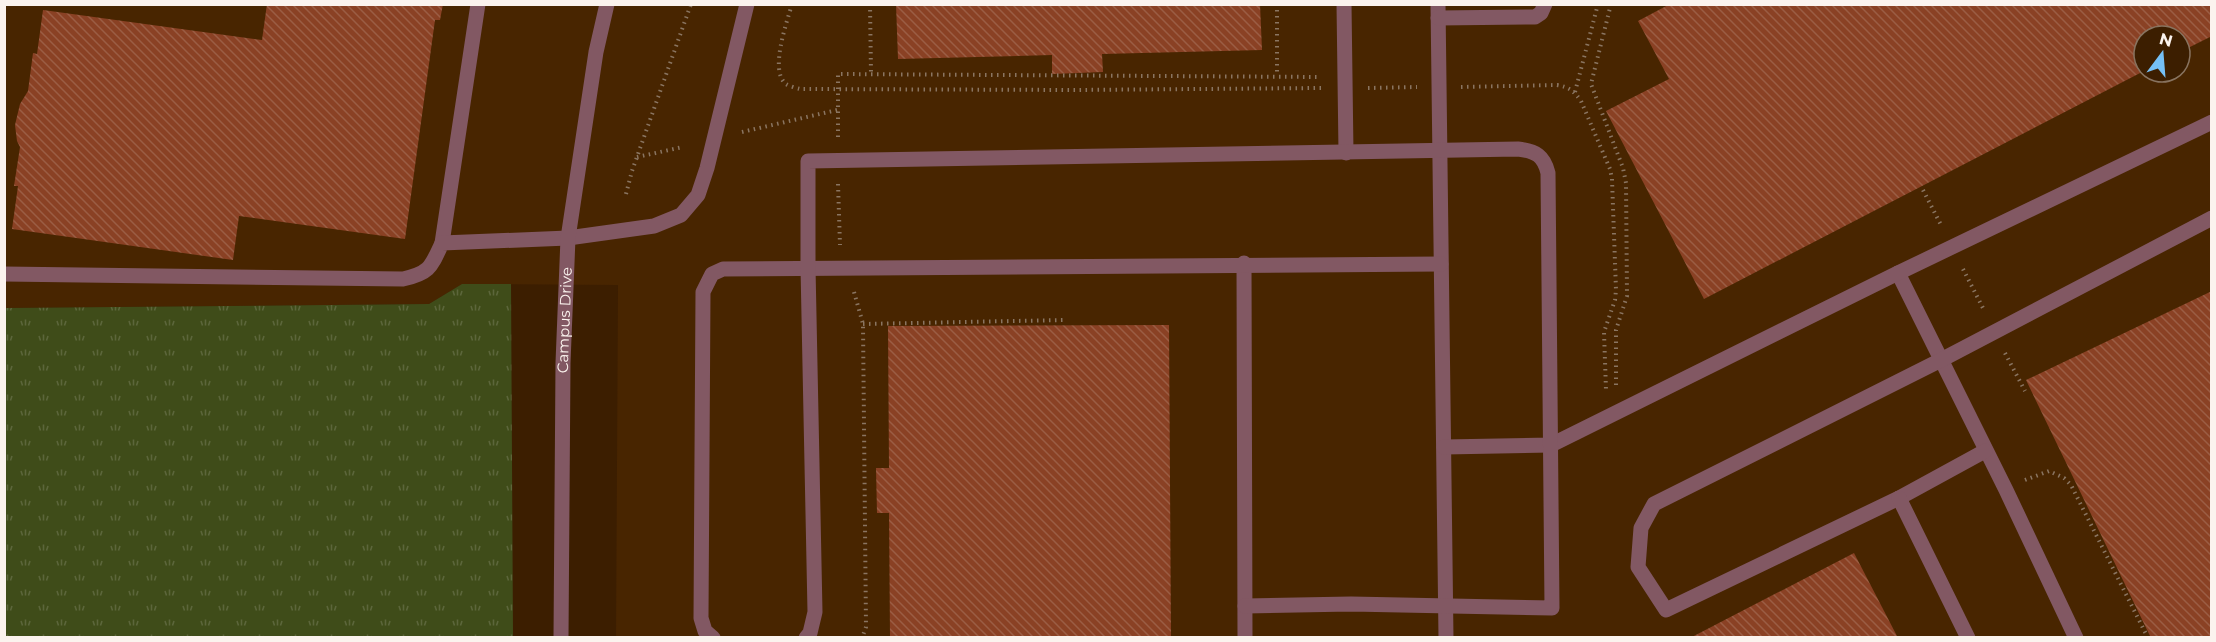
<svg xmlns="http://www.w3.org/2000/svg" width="2216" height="642" viewBox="0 0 2216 642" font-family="Montserrat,sans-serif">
<defs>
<pattern id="grass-tufts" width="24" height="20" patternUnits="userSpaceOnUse" patternTransform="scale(1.5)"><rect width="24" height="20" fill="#3f4c19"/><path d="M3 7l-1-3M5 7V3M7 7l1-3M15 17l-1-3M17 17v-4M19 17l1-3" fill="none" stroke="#5c663b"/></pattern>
<pattern id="building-back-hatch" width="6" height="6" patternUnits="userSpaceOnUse" patternTransform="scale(1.5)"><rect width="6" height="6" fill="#8a4124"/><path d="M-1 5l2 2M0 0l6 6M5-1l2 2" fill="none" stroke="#9b5d44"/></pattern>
</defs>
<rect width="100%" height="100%" fill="#3c1e00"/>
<path fill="#482500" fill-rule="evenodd" d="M4,5h2207v632h-1595l2,-352 -156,-1 -33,20 -424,4zM2144,36h36v36h-36z"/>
<polygon fill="url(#grass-tufts)" points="462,284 511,284 513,637 5,637 5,308 429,304"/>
<g fill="url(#building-back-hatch)">
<polygon points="267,4 443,4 440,20 435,20 405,239 239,216 233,260 12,229 18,186 14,186 20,147 17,141 15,125 20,104 28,91 33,53 37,54 43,10 262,40"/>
<polygon points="896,4 1260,4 1262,50 1102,54 1103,72 1052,74 1052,55 898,59"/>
<polygon points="1670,4 2212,4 2212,36 2180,52 2180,36 2144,36 2144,71 1704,299 1606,111 1669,79 1638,21"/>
<polygon points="2212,291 2212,638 2151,638 2026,380"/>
<polygon points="1169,325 1171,638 890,638 889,513 877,513 876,468 889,468 888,326"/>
<polygon points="1854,553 1898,638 1690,638"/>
</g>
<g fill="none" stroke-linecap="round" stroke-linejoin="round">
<g stroke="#8a7561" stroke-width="4" stroke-dasharray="1.5 4.5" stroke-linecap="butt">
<path d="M792,4c-5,18 -23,67 -6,80 3,2 10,4 14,5l275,1 246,-2"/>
<polyline points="870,4 871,74"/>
<polyline points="1277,4 1277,76"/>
<polyline points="1611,4 1591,84 1623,168 1626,183 1627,296 1616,330 1616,386"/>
<path d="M1461,87l96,-2c12,2 17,6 24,16l29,68 2,10 4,111 -1,10 -11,32 2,58"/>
<polyline points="1368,88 1417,87"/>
<polyline points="1575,92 1598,4"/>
<polyline points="742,132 837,110"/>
<polyline points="838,137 838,74 1319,77"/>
<polyline points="637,157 683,147"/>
<polyline points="838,184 840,245"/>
<polyline points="1923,190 1941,225"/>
<polyline points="626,194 632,171 691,4"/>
<polyline points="1963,269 1984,310"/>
<polyline points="854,292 863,324 866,627 862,638"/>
<polyline points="863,324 1064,320"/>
<polyline points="2005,353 2025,391"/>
<polyline points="2025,480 2049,471 2064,478 2071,485 2148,638"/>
</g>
<g stroke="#825863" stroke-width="15">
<polyline points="1344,4 1346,153"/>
<polyline points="1438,4 1446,638"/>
<polyline points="1438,18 1535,17 1541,13 1545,4"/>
<polyline points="442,243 478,4"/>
<polyline points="1244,263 1245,638"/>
<polyline points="1898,273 2006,490 2076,638"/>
<path d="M4,274l399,5c27,-6 28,-12 39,-36l126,-5 86,-12 27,-11 17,-20 9,-27 40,-164"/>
<polyline points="1444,447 1551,445 1898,273 2212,122"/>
<polyline points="1985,451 1899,498 1666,610 1638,567 1641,528 1654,504 1941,360 2212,218"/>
<polyline points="1899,498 1968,638"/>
<polyline points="713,638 705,631 701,618 703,292 712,274 723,269 1441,264"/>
<path d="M806,638l4,-5 5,-21 -7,-345v-106l710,-12c18,2 26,7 30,24l4,435 -201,-4 -106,2"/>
</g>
<path stroke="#825863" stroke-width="15" id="s1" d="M561,638l2,-275 5,-125 28,-186 11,-48"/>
</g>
<g text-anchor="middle" stroke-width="6" stroke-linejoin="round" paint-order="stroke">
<g font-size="15" fill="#fbf3ee" stroke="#3c1e00">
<text dy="5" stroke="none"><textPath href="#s1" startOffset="318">Campus Drive</textPath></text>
</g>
</g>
<rect width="2216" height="642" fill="none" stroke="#fbf3ee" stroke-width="12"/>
<g transform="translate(2162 54) rotate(16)"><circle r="28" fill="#3c1e00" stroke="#88735f" stroke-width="1.5"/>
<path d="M0-4.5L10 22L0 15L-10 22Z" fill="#75c0f6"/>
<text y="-9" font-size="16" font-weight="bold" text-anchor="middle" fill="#fbf3ee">N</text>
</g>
</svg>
